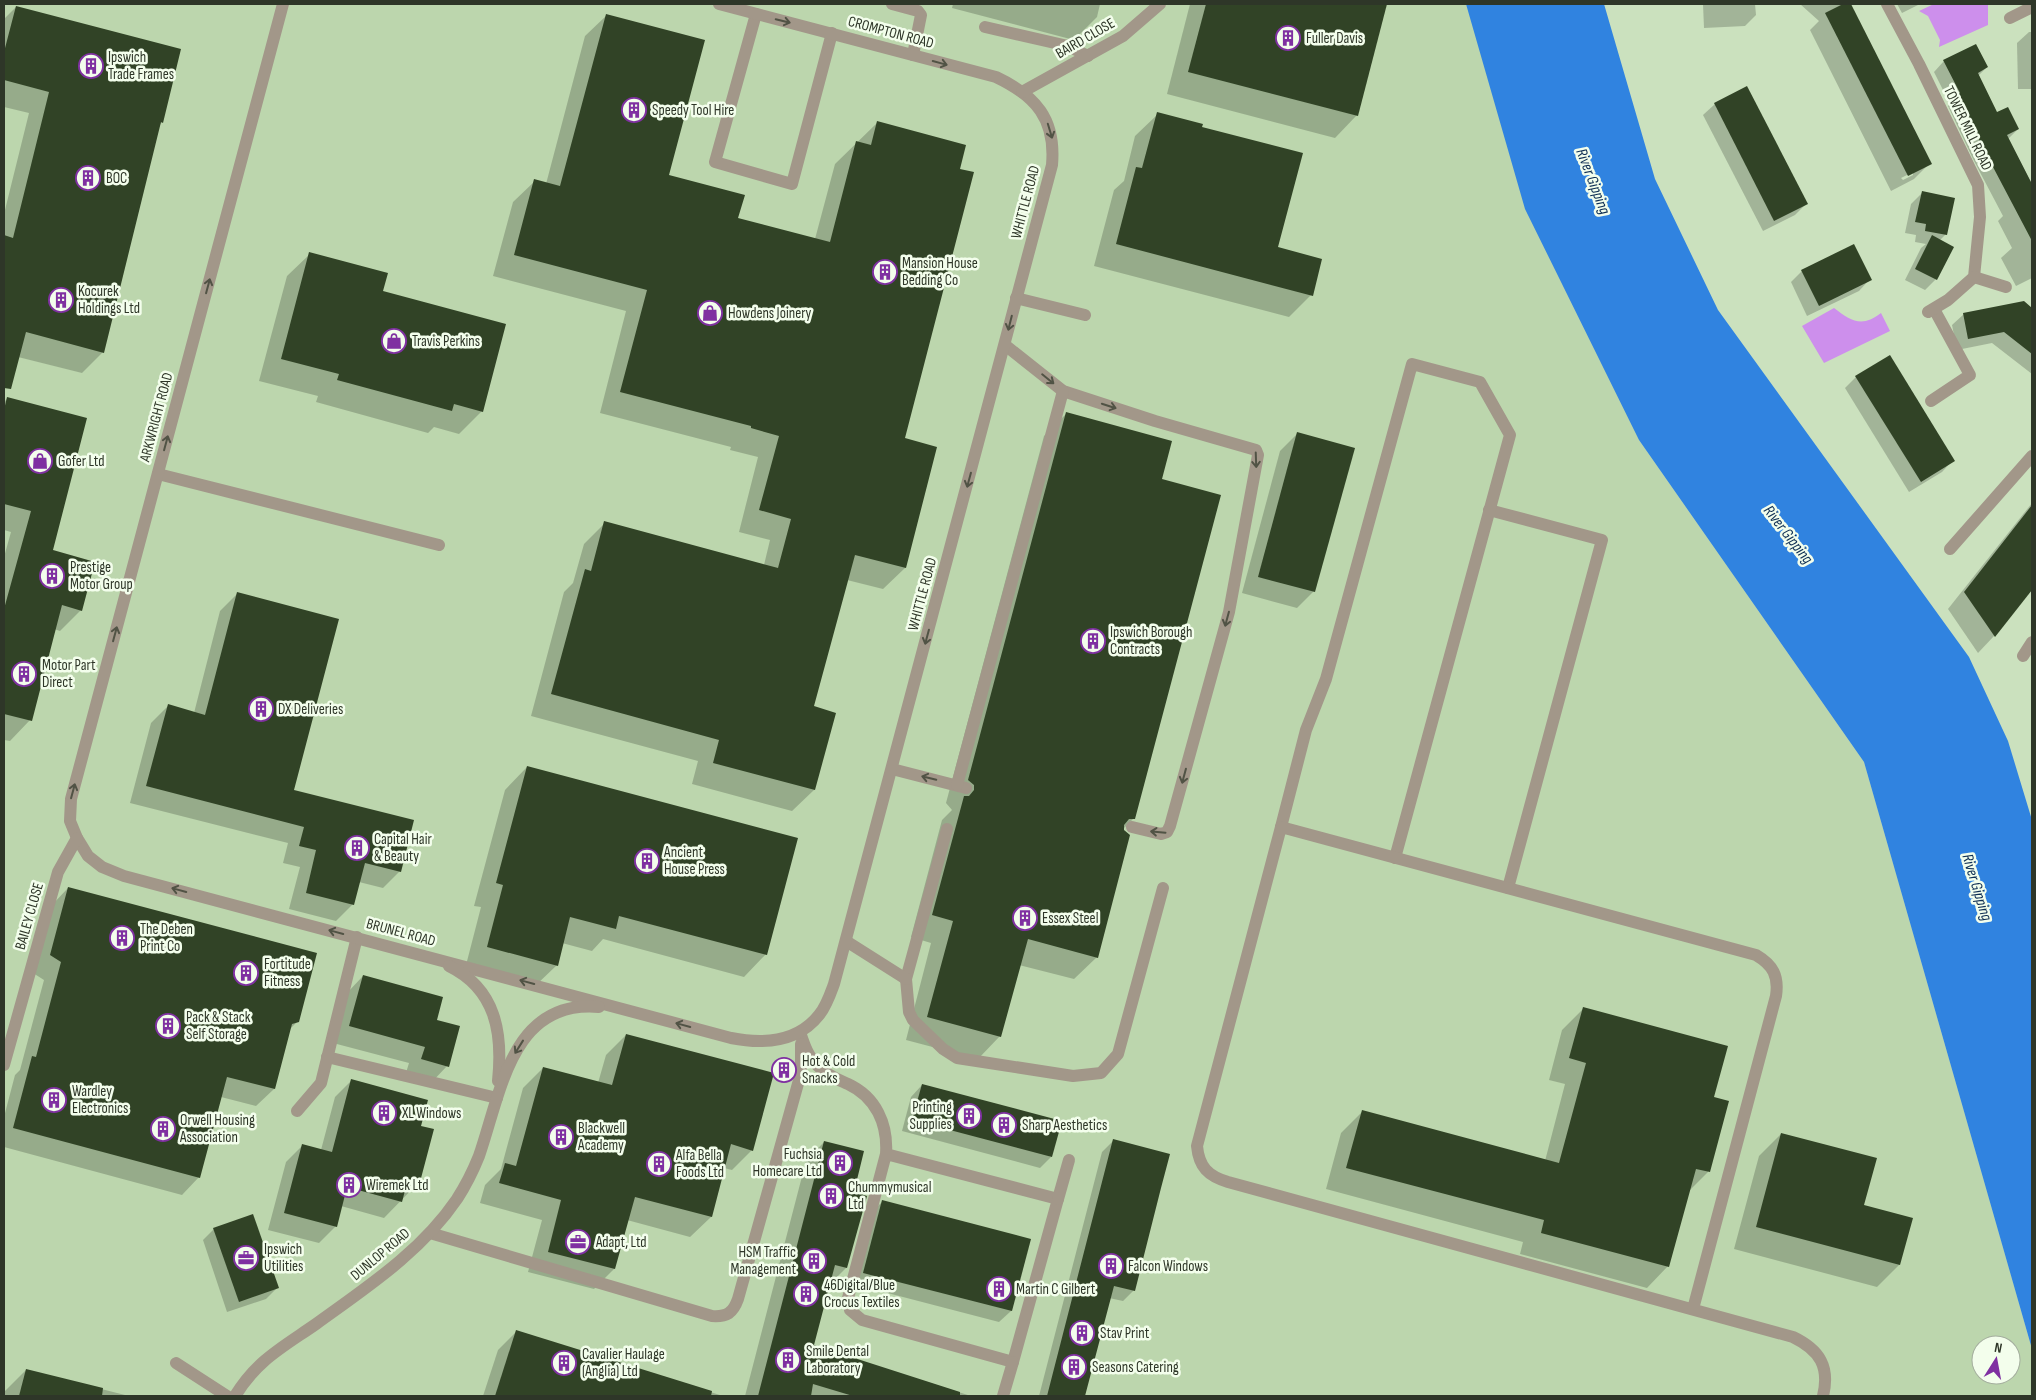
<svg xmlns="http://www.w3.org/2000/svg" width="2036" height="1400" viewBox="0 0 2036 1400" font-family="'Sofia Sans Condensed',sans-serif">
<rect width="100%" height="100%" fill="#cbe1be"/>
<path fill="#bcd6ad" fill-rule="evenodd" d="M4,4h1462l173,436 225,322 168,587v47h-2028zM1981,1345h30v30h-30z"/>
<g fill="#cd8fec">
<polygon points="1934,4 1988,4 1988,25 1939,47 1940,40 1928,16 1919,11"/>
<path d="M1834,308c17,13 28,20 47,5l9,18 -66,32 -22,-37z"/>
</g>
<polygon fill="#3083e0" points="1466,4 1604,4 1655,179 1718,310 1969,657 2008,741 2032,820 2032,1349 1864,762 1639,440 1525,209"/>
<g fill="#0003" fill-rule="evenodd">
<polygon points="953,4 1100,4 1097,17 1074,40 952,8"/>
<polygon points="1190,4 1386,4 1357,115 1335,138 1167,94"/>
<polygon points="1703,4 1755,4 1756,15 1745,26 1704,28"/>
<path d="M1800,4h50l80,159 -16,16 -23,12 -81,-161 9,-9zM1913,172v3l-10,5 -2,-2z"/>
<polygon points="1897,4 1920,4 1902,13"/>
<polygon points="16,7 162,122 159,126 103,352 82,373 18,357 13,377 4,386 4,214 29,113 4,107 4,19"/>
<polygon points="607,15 668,176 737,219 815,239 835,164 877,123 959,169 904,439 936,448 905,568 883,589 847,580 812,707 834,714 814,790 792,811 692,784 698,761 531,716 564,592 573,583 584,544 605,523 764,565 770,540 739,532 758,457 730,450 731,447 600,413 626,311 493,276 513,202 535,181 546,184 585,36"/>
<polygon points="2029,32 2032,32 2032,89 2018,89 2017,43"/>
<polygon points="1944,61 1987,67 1978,76 1997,114 2018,129 2008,139 2032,184 2032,278 2016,286 2001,258 2012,248 1998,221 2003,216 1973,159 1948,106 1950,104 1934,72"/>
<polygon points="1715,104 1806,204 1795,215 1763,231 1703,115"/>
<polygon points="1158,114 1201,128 1277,248 1311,295 1289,317 1094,266 1114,190 1124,181 1135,136"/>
<polygon points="1922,193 1946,234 1940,240 1936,279 1925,290 1905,280 1921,248 1926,244 1915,242 1916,235 1905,233 1911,204"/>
<polygon points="310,254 382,292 482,411 459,434 434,427 428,433 316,402 318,396 259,381 287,276"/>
<polygon points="1802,271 1870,279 1859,291 1807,316 1791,282"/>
<polygon points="2023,302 2032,309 2032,374 1992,343 1957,350 1952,325 1964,314"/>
<polygon points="1856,377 1953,460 1942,472 1909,492 1845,388"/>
<polygon points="8,398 51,551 81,610 60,631 54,629 30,720 10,741 4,740 4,557 11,532 4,530 4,402"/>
<polygon points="1066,414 1160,480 1133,819 1123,829 1097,957 1074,979 1019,965 1000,1036 978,1059 906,1040 931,943 911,937 942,820 952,810 946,803 1044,436"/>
<polygon points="1297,434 1314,591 1297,608 1242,593 1280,451"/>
<polygon points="2032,503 2032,588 1994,636 1978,653 1948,609"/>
<polygon points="237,594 293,791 400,871 383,888 359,882 353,904 336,921 289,909 300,867 283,863 288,843 130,803 151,723 168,706 194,713 220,611"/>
<polygon points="527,767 766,954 744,977 603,939 592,951 562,943 557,965 534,987 465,969 481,907 474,906 505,790"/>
<polygon points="68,888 298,1021 290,1029 274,1089 256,1106 221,1097 199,1177 182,1195 4,1147 4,1117 15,1075 20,1070 44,980 33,973 51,906"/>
<polygon points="363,976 435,1021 447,1066 431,1083 405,1076 409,1063 333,1043 347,993"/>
<polygon points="1583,1009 1712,1098 1708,1172 1688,1192 1668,1266 1647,1288 1520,1254 1523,1242 1326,1189 1341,1133 1362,1112 1545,1161 1565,1084 1549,1080 1562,1030"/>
<polygon points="626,1035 752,1150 732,1170 724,1168 711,1217 690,1237 627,1220 614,1269 594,1289 528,1272 542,1220 480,1203 485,1185 501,1169 523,1088 543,1068 598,1083 606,1055"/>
<polygon points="352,1080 420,1127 419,1182 384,1218 341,1206 336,1226 319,1243 268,1230 286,1162 303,1145 321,1150 335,1097"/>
<polygon points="922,1085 1051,1157 1040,1168 902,1131 911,1097"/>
<polygon points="1781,1134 1863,1206 1911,1219 1899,1265 1877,1287 1734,1249 1759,1156"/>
<polygon points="1113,1141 1134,1290 1123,1301 1109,1298 1084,1396 1039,1396 1102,1152"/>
<polygon points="824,1142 846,1268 828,1286 813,1346 971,1396 745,1396 806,1161"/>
<polygon points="883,1201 1029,1240 1011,1311 999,1322 853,1284 871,1213"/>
<polygon points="214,1229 277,1288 266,1299 227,1312 203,1240"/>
<polygon points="517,1331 723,1396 483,1396 498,1350"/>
<polygon points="26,1370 129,1396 4,1396 4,1392"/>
</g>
<g fill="#314326">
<polygon points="1206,4 1387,4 1358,116 1188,72"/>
<polygon points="1843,4 1851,4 1932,164 1908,176 1825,13"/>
<polygon points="16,6 181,49 163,123 161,122 104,353 26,332 11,389 4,388 4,235 13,238 49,92 4,80 4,52"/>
<polygon points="606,14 705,40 669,175 745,195 738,218 830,242 856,141 871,145 877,121 966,145 960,169 974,172 905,438 937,447 906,568 855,555 814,706 836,713 815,790 713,763 719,740 551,694 585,569 591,571 604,521 778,568 791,519 759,510 779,436 751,428 751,426 620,392 647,290 514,255 534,179 560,186"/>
<polygon points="1976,44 1988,67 1978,73 1997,112 2008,107 2019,129 2007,135 2032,184 2032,241 1983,148 1958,94 1960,93 1943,60"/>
<polygon points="1747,86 1808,204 1774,221 1714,103"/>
<polygon points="1157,112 1203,124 1202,127 1303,153 1278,247 1322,259 1313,296 1116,244 1136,167 1142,168"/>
<polygon points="1922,191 1955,198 1947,235 1925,231 1926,224 1915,222"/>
<polygon points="1932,235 1954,247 1937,280 1915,269"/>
<polygon points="1854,244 1872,280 1819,306 1801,270"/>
<polygon points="309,252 388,273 383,291 506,324 483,412 454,404 452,411 337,380 339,374 281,359"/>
<polygon points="2024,301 2032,308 2032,354 2004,332 1968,339 1963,313"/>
<polygon points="1890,355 1955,461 1921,482 1855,376"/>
<polygon points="7,397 87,418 53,550 95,562 82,611 62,605 32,721 4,714 4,609 31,511 4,504 4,410"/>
<polygon points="1066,412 1172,441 1162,479 1221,495 1135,819 1129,819 1124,825 1124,830 1130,835 1098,958 1028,939 1001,1037 927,1017 953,921 932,915 964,796 969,796 974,790 974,785 968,780"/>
<polygon points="1297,432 1355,448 1315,592 1258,577"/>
<polygon points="2032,505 2032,590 1995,637 1964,592"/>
<polygon points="237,592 339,619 294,790 414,820 401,872 365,863 354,905 306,893 316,850 299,846 304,827 146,786 168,704 205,715"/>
<polygon points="527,766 798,838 767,955 619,916 616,929 570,917 558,966 487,947 503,885 496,883"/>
<polygon points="68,887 317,953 299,1022 292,1024 275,1089 227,1077 200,1178 13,1128 32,1056 36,1057 61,962 50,955"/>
<polygon points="363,975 443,997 437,1020 460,1026 449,1067 421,1059 425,1047 349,1026"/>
<polygon points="1583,1007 1728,1046 1714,1097 1729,1101 1710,1172 1696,1169 1669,1267 1541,1233 1544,1220 1346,1168 1362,1110 1559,1163 1586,1063 1569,1058"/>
<polygon points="626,1034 774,1073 753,1151 731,1144 712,1217 635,1197 615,1269 548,1252 561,1200 499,1183 505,1163 516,1166 543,1067 612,1085"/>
<polygon points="351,1079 428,1100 421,1126 434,1129 420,1182 408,1179 402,1202 347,1187 337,1227 284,1213 302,1144 332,1152"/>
<polygon points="922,1084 1062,1121 1052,1157 912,1120"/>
<polygon points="1781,1133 1877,1158 1864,1205 1913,1218 1900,1265 1756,1227"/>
<polygon points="1113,1139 1170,1154 1161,1188 1135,1291 1114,1286 1085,1396 1047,1396"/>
<polygon points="824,1141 864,1151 854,1192 867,1196 847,1268 835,1265 814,1345 960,1392 960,1396 853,1396 813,1384 811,1396 758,1396"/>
<polygon points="882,1200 1031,1239 1012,1311 863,1273"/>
<polygon points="253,1214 279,1288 239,1302 213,1228"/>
<polygon points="516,1330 712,1391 711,1396 495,1396"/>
<polygon points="26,1369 103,1388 102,1396 19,1396"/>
</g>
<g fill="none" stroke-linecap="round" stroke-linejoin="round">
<g stroke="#a29789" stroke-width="12">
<polyline points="892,4 918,11 921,15 913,55"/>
<polyline points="756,14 715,162 792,184 832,33"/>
<polyline points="985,27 1068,46 1088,56"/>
<polyline points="1016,298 1085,315"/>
<polyline points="1005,345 1063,391 1155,421 1256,450 1258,455 1229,612 1170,826 1167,832 1161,834 1132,827"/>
<polyline points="1931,401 1970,375 1934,309"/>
<polyline points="158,474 439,545"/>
<polyline points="1489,510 1602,540 1508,888"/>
<polyline points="1950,549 2032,456"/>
<polyline points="2023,656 2032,642"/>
<polyline points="892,769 966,788"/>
<polyline points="957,785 1063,391"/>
<polyline points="1281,827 1306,730 1326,679 1412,364 1480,382 1510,435 1395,858"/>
<polyline points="947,829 906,979 909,1012 913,1020 943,1049 957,1058 1073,1076 1101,1073 1118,1054 1163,888"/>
<polyline points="846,941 906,979"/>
<path d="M800,1032c4,12 8,25 18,34 8,9 19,13 30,18 28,13 40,40 38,70l-38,144 2,12 12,10 151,42 45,-163 -172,-45"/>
<polyline points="327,1057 497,1098"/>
<polyline points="297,1111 321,1083 357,937"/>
<polyline points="1058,1199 1069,1160"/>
<path d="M430,1233l282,83c15,1 21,-3 26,-17l61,-219 2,-13v-23"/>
<polyline points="176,1363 227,1396"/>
<polyline points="1003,1396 1013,1362"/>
</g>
<g stroke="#a29789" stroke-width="12">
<path d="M283,4l-212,795 -1,22 7,17 11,18 14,11 22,9 607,162c31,6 66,5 88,-23 7,-8 11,-20 15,-31l218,-819c4,-46 -16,-69 -56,-88l-277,-73"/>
<polyline points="1887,4 1919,64 1978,185 1980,217 1974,277 1948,300 1928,312"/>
<polyline points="2010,18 2032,7"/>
<polyline points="1022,92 1123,36 1160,4"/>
<polyline points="1974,277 2006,287"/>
<path d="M449,966c47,23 54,67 49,115"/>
<polyline points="4,1065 58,872 77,838"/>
<path d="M1693,1309l83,-313c3,-20 -3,-31 -20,-41l-475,-128 -84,319c2,21 11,30 31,36l565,155c27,13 37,30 30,59"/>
<path d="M235,1396c22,-36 48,-49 81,-72 51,-37 105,-72 141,-125 9,-14 16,-28 22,-43 22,-63 32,-157 120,-149"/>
</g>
</g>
<defs><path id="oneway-shaft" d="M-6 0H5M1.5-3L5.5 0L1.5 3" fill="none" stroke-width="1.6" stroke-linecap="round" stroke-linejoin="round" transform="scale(1.25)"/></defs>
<g stroke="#515345">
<use href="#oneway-shaft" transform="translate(783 21) rotate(14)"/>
<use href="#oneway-shaft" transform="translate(940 63) rotate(15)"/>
<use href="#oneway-shaft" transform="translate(1050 131) rotate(73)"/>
<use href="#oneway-shaft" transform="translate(208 286) rotate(-75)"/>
<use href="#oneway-shaft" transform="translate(1010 323) rotate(104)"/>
<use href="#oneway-shaft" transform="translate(1048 379) rotate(39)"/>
<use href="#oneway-shaft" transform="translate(1109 406) rotate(18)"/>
<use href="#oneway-shaft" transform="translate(166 443) rotate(-75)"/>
<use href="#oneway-shaft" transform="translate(1256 460) rotate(88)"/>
<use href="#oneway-shaft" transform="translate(969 480) rotate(105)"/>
<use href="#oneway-shaft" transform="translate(1227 619) rotate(105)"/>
<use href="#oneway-shaft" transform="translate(115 634) rotate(-75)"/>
<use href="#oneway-shaft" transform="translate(927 637) rotate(105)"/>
<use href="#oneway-shaft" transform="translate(1184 776) rotate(105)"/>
<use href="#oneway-shaft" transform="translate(929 778) rotate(-166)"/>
<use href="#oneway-shaft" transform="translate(73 791) rotate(-75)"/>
<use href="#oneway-shaft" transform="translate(1158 832) rotate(-175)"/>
<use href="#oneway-shaft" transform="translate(179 890) rotate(-165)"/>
<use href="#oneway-shaft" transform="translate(336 932) rotate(-165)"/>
<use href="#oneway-shaft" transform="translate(527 982) rotate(-165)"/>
<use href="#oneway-shaft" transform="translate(683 1025) rotate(-165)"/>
<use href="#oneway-shaft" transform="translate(519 1047) rotate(122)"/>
</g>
<defs>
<symbol id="building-ring" viewBox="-11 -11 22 22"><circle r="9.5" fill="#f3feec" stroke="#7f30a1" stroke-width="1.5"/><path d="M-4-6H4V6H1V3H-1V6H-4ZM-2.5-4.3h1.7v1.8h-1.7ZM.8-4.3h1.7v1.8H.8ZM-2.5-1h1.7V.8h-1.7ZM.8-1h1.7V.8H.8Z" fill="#7f30a1"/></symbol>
<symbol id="shop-ring" viewBox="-11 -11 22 22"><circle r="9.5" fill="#f3feec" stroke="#7f30a1" stroke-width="1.5"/><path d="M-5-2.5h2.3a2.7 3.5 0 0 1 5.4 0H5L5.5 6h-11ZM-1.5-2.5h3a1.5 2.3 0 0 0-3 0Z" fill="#7f30a1"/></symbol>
<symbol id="office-ring" viewBox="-11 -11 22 22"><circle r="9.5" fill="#f3feec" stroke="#7f30a1" stroke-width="1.5"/><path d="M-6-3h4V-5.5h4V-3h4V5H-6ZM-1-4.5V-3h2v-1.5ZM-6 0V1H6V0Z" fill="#7f30a1"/></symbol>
</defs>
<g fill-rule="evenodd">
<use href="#building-ring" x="1274" y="24" width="28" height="28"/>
<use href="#building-ring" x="77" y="52" width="28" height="28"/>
<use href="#building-ring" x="620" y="96" width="28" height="28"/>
<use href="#building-ring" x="74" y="164" width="28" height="28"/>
<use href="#building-ring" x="871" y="258" width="28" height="28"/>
<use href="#building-ring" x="47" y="286" width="28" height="28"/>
<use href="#shop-ring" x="696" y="299" width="28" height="28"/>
<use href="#shop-ring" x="380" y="327" width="28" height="28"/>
<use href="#shop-ring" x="26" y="447" width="28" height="28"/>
<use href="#building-ring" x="38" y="562" width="28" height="28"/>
<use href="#building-ring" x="1079" y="627" width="28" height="28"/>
<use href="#building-ring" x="10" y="660" width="28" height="28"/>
<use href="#building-ring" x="247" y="695" width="28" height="28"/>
<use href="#building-ring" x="343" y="834" width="28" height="28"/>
<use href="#building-ring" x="633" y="847" width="28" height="28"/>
<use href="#building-ring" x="1011" y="904" width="28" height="28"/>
<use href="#building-ring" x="108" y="924" width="28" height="28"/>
<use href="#building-ring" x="232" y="959" width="28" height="28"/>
<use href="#building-ring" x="154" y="1012" width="28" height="28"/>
<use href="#building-ring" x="770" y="1056" width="28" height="28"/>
<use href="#building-ring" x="40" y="1086" width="28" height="28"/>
<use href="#building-ring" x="370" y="1099" width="28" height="28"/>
<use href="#building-ring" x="955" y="1102" width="28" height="28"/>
<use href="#building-ring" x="990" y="1111" width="28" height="28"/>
<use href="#building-ring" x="149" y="1115" width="28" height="28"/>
<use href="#building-ring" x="547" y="1123" width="28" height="28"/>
<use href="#building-ring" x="826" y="1149" width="28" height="28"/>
<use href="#building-ring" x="645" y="1150" width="28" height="28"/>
<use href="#building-ring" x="335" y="1171" width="28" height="28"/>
<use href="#building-ring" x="817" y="1182" width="28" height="28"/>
<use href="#office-ring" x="564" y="1228" width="28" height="28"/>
<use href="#office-ring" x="232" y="1244" width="28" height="28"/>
<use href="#building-ring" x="800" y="1247" width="28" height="28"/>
<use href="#building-ring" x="1097" y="1252" width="28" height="28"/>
<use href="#building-ring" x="985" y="1275" width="28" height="28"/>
<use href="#building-ring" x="792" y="1280" width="28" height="28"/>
<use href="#building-ring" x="1068" y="1319" width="28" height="28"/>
<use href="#building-ring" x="774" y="1346" width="28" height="28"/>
<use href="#building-ring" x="550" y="1349" width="28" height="28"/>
<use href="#building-ring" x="1060" y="1353" width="28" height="28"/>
</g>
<g text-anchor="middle" stroke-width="5" stroke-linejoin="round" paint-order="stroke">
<g font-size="15" fill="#2e3628" stroke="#f3feec">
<text transform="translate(891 32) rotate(15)" y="5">CROMPTON ROAD</text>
<text transform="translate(1085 38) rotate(-30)" y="5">BAIRD CLOSE</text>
<text transform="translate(1968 128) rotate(64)" y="5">TOWER MILL ROAD</text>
<text transform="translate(1025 202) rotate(-75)" y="5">WHITTLE ROAD</text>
<text transform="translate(156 417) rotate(-75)" y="5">ARKWRIGHT ROAD</text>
<text transform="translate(922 594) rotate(-75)" y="5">WHITTLE ROAD</text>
<text transform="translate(29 916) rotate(-74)" y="5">BAILEY CLOSE</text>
<text transform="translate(401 932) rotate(15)" y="5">BRUNEL ROAD</text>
<text transform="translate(380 1254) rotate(-40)" y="5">DUNLOP ROAD</text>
</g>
<g font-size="15" fill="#2e3628" stroke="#f3feec" text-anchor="start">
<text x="1306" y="43">Fuller Davis</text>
<text x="108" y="62">Ipswich<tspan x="108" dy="17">Trade Frames</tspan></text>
<text x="652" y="115">Speedy Tool Hire</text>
<text x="106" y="183">BOC</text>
<text x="902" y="268">Mansion House<tspan x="902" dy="17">Bedding Co</tspan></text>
<text x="78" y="296">Kocurek<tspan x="78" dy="17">Holdings Ltd</tspan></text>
<text x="728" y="318">Howdens Joinery</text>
<text x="412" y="346">Travis Perkins</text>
<text x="58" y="466">Gofer Ltd</text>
<text x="70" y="572">Prestige<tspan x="70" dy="17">Motor Group</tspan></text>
<text x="1110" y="637">Ipswich Borough<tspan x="1110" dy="17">Contracts</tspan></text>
<text x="42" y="670">Motor Part<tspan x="42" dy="17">Direct</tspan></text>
<text x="278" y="714">DX Deliveries</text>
<text x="374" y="844">Capital Hair<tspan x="374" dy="17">&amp; Beauty</tspan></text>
<text x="664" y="857">Ancient<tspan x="664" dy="17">House Press</tspan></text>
<text x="1042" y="923">Essex Steel</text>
<text x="140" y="934">The Deben<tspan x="140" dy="17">Print Co</tspan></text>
<text x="264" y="969">Fortitude<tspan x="264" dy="17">Fitness</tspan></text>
<text x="186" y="1022">Pack &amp; Stack<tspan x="186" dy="17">Self Storage</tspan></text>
<text x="802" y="1066">Hot &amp; Cold<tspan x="802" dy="17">Snacks</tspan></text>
<text x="72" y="1096">Wardley<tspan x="72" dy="17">Electronics</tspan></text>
<text x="952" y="1112" text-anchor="end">Printing<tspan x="952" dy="17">Supplies</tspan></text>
<text x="402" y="1118">XL Windows</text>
<text x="180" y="1125">Orwell Housing<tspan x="180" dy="17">Association</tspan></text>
<text x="1022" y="1130">Sharp Aesthetics</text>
<text x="578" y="1133">Blackwell<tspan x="578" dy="17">Academy</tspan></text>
<text x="822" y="1159" text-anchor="end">Fuchsia<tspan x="822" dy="17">Homecare Ltd</tspan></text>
<text x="676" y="1160">Alfa Bella<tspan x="676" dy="17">Foods Ltd</tspan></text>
<text x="366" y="1190">Wiremek Ltd</text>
<text x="848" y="1192">Chummymusical<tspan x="848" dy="17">Ltd</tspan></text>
<text x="596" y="1247">Adapt, Ltd</text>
<text x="264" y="1254">Ipswich<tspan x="264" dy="17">Utilities</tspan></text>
<text x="796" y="1257" text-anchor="end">HSM Traffic<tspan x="796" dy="17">Management</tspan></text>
<text x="1128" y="1271">Falcon Windows</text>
<text x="824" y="1290">46Digital/Blue<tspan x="824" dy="17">Crocus Textiles</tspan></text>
<text x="1016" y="1294">Martin C Gilbert</text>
<text x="1100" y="1338">Stav Print</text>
<text x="806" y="1356">Smile Dental<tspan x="806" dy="17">Laboratory</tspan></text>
<text x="582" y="1359">Cavalier Haulage<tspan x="582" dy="17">(Anglia) Ltd</tspan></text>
<text x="1092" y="1372">Seasons Catering</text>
</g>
<g font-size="16" font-style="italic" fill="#0e2e53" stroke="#f3feec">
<text transform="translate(1594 181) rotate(69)" y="6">River Gipping</text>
<text transform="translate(1789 534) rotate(52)" y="6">River Gipping</text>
<text transform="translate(1978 887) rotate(73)" y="6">River Gipping</text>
</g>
</g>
<rect width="2036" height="1400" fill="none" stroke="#2e3628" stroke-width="10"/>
<g transform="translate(1996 1360) rotate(11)"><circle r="24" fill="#f3feec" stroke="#a4ae9e"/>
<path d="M0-4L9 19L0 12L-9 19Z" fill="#7f30a1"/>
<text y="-8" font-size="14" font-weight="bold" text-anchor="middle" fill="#2e3628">N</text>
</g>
</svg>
